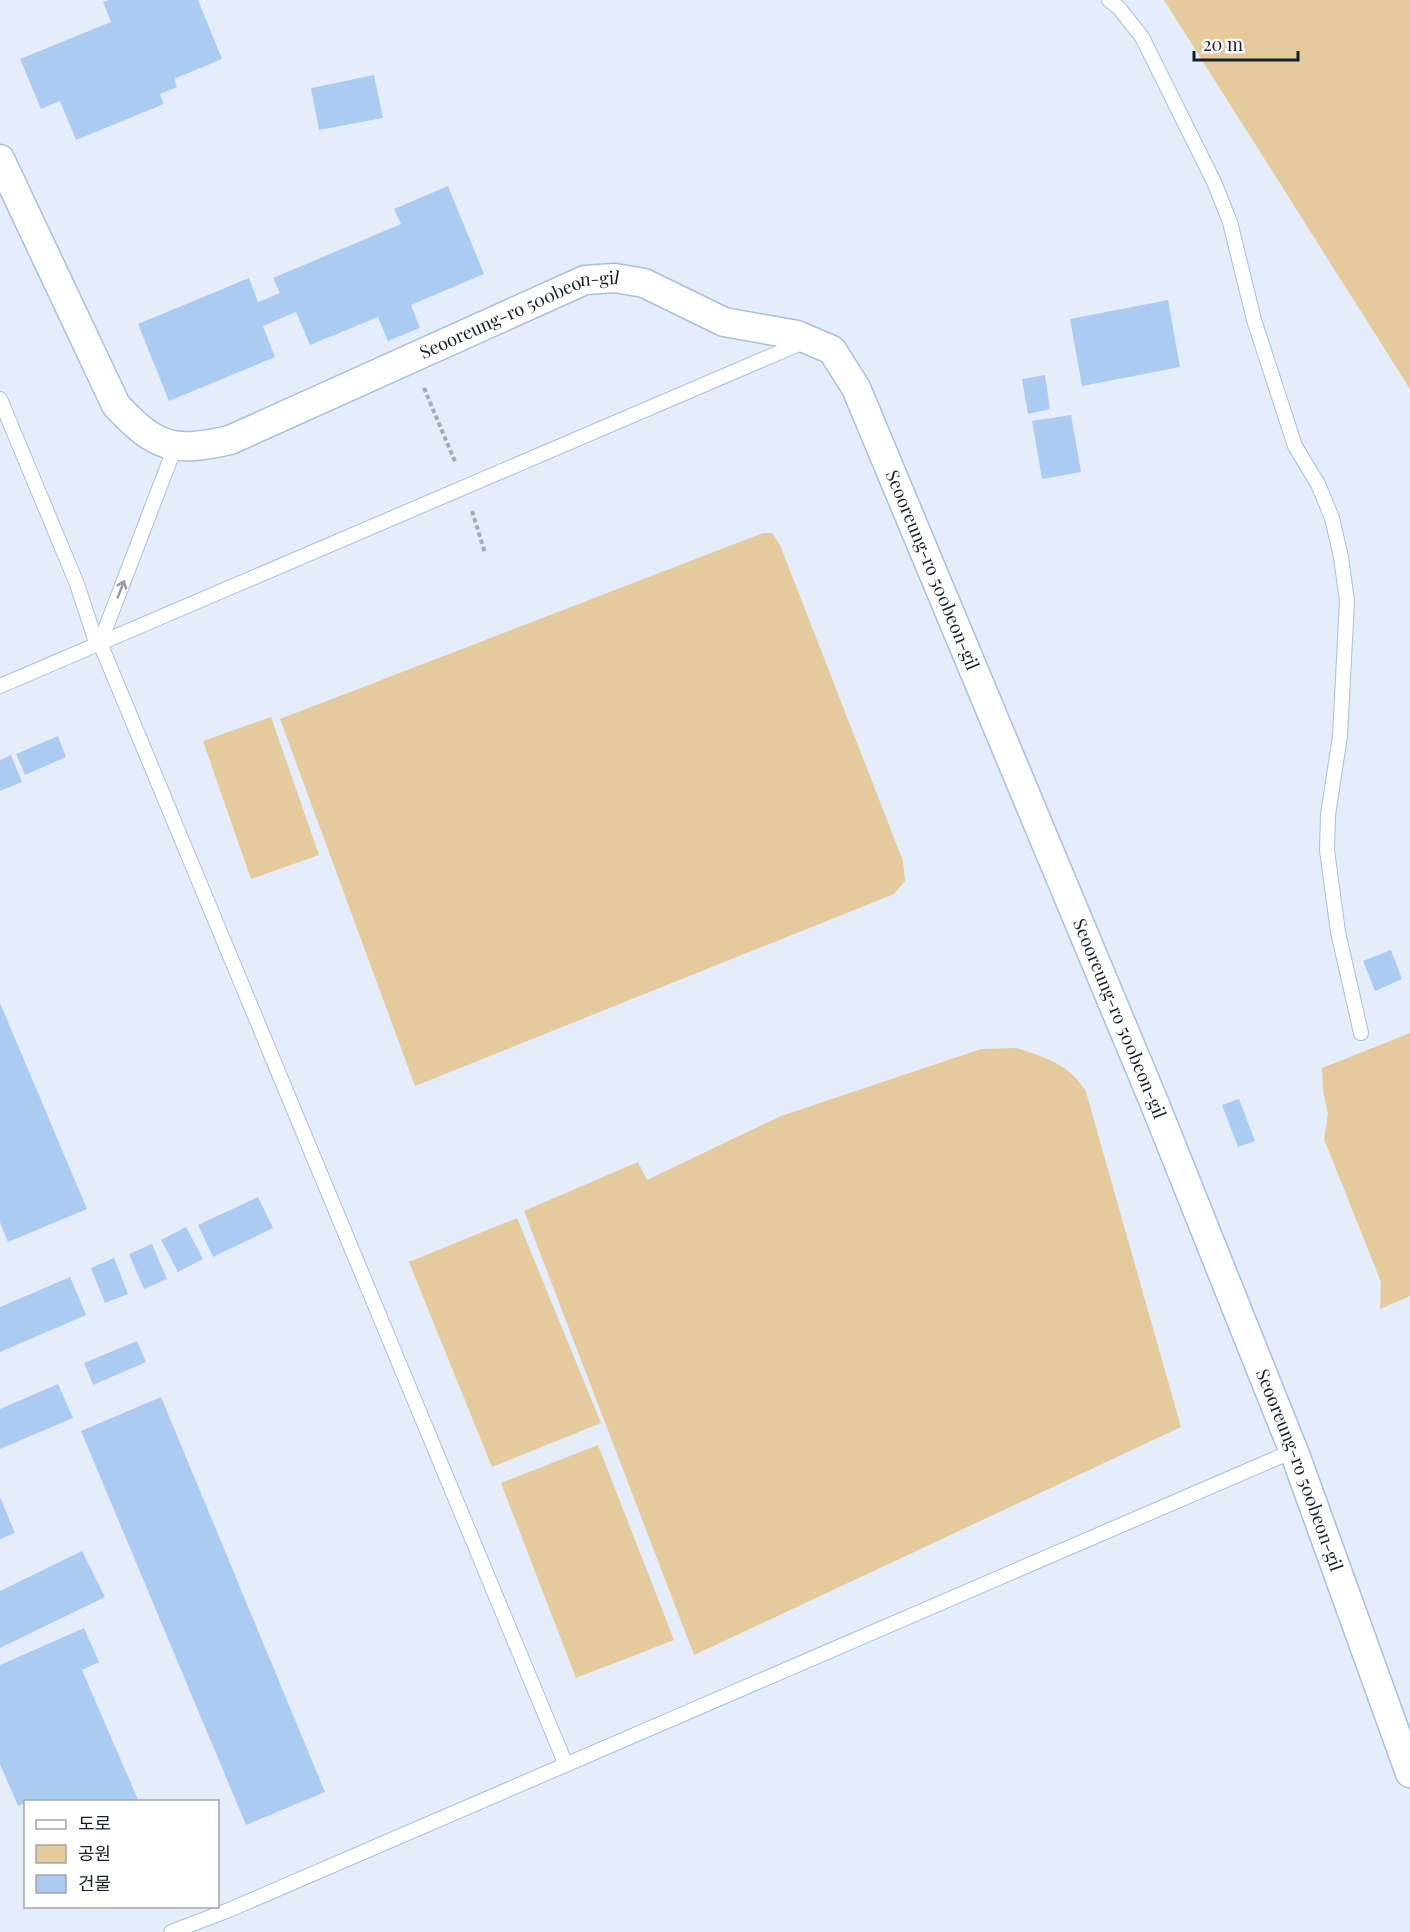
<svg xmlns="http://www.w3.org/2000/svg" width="1410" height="1932" viewBox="0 0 1410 1932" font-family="'Playfair Display','Noto Sans KR',serif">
<rect width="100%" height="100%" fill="#e4edf9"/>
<g fill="#e4ca9d">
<polygon points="1164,0 1410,0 1410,389"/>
<polygon points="763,533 772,533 780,545 903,861 905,881 894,894 415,1086 280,719"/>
<polygon points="271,717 319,855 251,879 203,741"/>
<polygon points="1410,1033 1410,1296 1380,1309 1381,1282 1324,1139 1328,1114 1323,1091 1322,1068"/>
<path d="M1016,1048c29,9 55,17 70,44l95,335 -487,228 -170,-444 114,-49 9,18 134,-64 200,-67z"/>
<polygon points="517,1218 601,1423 492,1467 409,1262"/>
<polygon points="598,1445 674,1640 576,1678 501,1483"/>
</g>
<g fill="#accbf3">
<polygon points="109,0 198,0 222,59 174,79 177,87 160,94 164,104 76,140 60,101 41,109 20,59 111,22 103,2"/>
<polygon points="374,75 383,118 319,130 311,88"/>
<polygon points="448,186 484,274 411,305 420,328 388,341 378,317 310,345 296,312 263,326 275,357 169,401 138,324 249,278 258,302 280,293 273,278 401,224 394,209"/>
<polygon points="1168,300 1180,367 1082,386 1070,319"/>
<polygon points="1045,375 1050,409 1028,414 1022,379"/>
<polygon points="1071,415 1081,472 1042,479 1032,421"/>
<polygon points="58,736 66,757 25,775 16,754"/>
<polygon points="11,755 22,782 0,791 0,760"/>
<polygon points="1391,950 1402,979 1375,991 1363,961"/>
<polygon points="0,1003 87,1209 8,1242 0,1222"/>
<polygon points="1239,1099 1255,1141 1238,1147 1222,1105"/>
<polygon points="258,1197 273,1228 213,1257 198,1225"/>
<polygon points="186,1227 203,1259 178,1272 161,1240"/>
<polygon points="152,1244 167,1279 144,1289 129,1254"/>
<polygon points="114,1258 128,1294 105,1303 91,1268"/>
<polygon points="70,1277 86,1315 0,1352 0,1307"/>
<polygon points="137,1341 146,1362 93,1385 84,1363"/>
<polygon points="58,1384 73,1418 0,1449 0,1409"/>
<polygon points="161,1397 325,1792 246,1825 81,1431"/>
<polygon points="0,1497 15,1533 0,1539"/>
<polygon points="82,1551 105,1597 0,1648 0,1591"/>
<polygon points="84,1628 99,1662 82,1670 139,1802 34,1802 33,1799 18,1806 0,1764 0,1665"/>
</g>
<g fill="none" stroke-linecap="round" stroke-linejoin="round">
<defs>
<g id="service">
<polyline points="1109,0 1119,8 1142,37 1214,182 1230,222 1254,320 1295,446 1318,484 1332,518 1341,557 1347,601 1340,736 1328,815 1327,850 1338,932 1361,1033"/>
<polyline points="0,399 77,584 97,645"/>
<polyline points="175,447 100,643 566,1765"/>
<polyline points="0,686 806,341"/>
<polyline points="171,1932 229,1910 1293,1451"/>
</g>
<g id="minor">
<path id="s1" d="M0,159l116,246c40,43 57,48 114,35l355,-160 30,-2 29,5 80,39 73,13 35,15 24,38 298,714 142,355 114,316"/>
</g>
</defs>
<use href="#service" stroke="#a9bfdc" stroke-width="16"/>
<use href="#minor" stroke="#a9bfdc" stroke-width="31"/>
<g stroke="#a2abb6" stroke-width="4" stroke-dasharray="4.5 3" stroke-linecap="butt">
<polyline points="424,388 456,464"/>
<polyline points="472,511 485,553"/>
</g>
<use href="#service" stroke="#fff" stroke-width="14"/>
<use href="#minor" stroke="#fff" stroke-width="28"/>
</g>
<defs><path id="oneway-shaft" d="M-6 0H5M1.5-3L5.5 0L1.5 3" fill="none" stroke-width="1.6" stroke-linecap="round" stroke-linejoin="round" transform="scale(1.5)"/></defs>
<use stroke="#969a9f" href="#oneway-shaft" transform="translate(121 589) rotate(-69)"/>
<g text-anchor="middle" stroke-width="4.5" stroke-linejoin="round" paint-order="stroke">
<g font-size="18" fill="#161f29" stroke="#fff">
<text dy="6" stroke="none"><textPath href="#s1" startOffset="717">Seooreung-ro 500beon-gil</textPath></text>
<text dy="6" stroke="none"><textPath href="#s1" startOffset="1293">Seooreung-ro 500beon-gil</textPath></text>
<text dy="6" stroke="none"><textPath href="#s1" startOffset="1779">Seooreung-ro 500beon-gil</textPath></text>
<text dy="6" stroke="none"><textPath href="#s1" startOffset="2265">Seooreung-ro 500beon-gil</textPath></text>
</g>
</g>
<rect x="24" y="1800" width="195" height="108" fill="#ffffff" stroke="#a2a5a9" stroke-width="1.5"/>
<rect x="36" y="1820" width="30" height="9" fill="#ffffff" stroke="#a2a5a9" stroke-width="1.5"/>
<text x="78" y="1830" font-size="18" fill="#161f29">도로</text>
<rect x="36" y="1845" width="30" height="18" fill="#e4ca9d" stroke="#a2a5a9" stroke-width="1.5"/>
<text x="78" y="1860" font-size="18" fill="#161f29">공원</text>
<rect x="36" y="1875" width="30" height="18" fill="#accbf3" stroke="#a2a5a9" stroke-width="1.5"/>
<text x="78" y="1890" font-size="18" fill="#161f29">건물</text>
<path d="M1194 51v9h104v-9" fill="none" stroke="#161f29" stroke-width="3"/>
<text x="1203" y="51" font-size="18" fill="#161f29" stroke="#ffffff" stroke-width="4.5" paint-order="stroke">20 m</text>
</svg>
